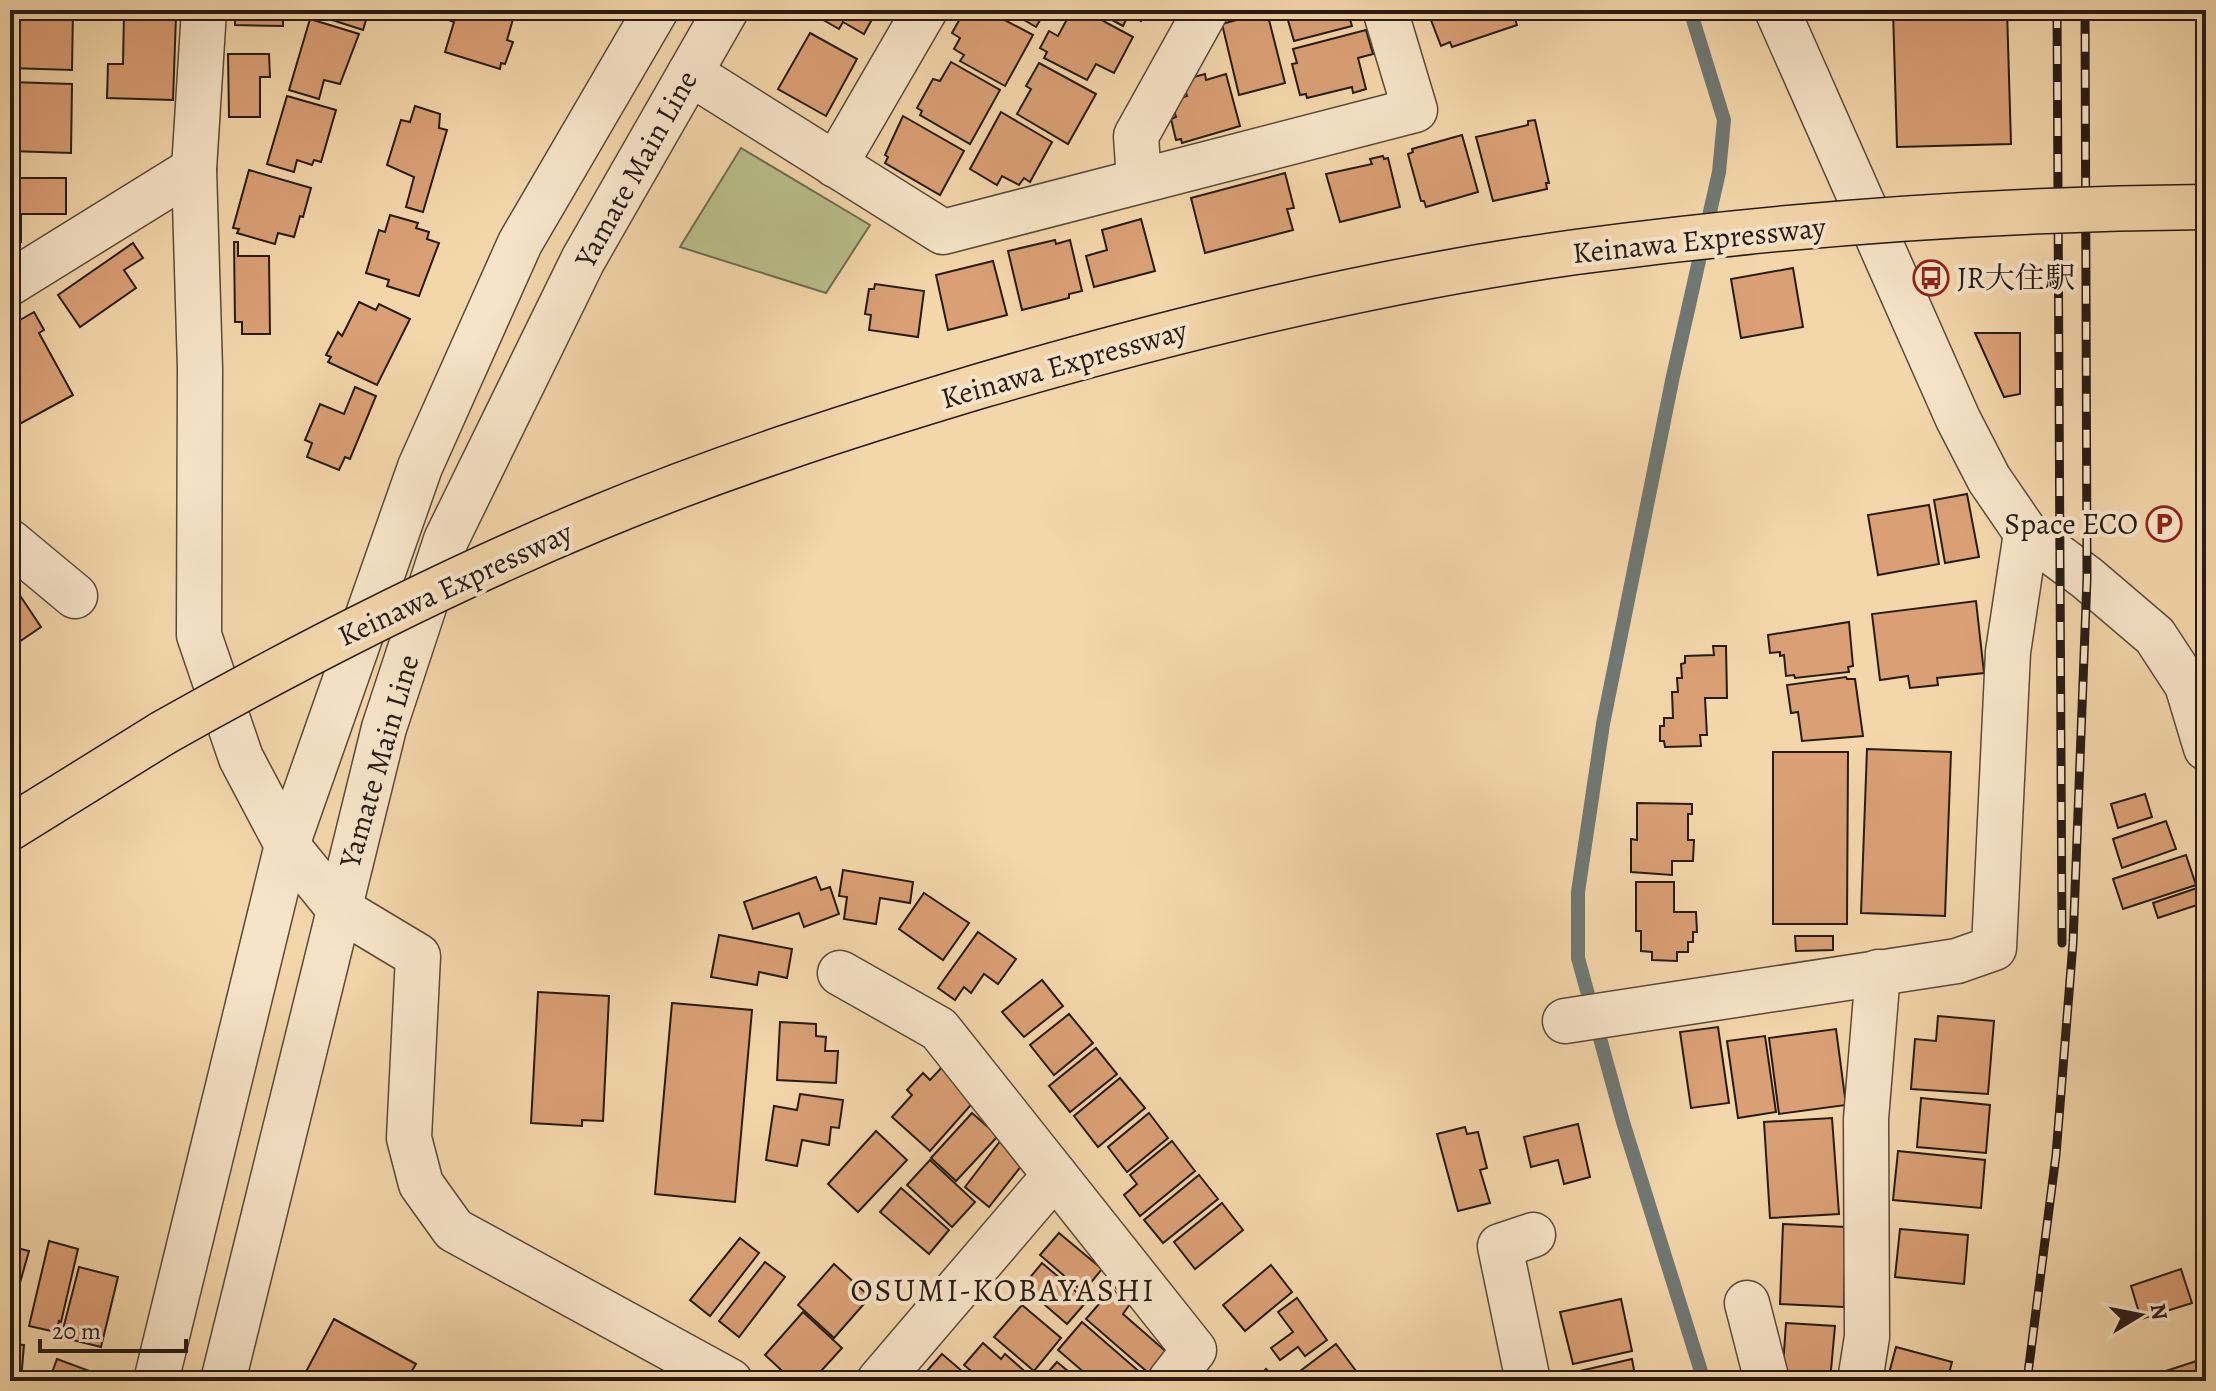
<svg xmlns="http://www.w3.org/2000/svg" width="2216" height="1391" viewBox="0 0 2216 1391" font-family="Alegreya,'Noto Serif JP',serif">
<rect width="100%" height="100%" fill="#f3d6aa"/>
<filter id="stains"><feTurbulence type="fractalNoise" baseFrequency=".0025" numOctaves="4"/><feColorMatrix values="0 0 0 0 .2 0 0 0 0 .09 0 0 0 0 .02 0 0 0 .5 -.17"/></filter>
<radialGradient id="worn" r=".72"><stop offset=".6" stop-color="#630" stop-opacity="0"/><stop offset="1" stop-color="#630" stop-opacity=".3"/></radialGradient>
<polygon fill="#b9be8a" stroke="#706c50" stroke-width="2" points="741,148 870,225 826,293 680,247"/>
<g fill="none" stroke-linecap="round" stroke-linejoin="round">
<polyline stroke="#707874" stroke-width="14" points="1690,10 1724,120 1719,172 1673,376 1603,724 1578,892 1578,958 1623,1122 1704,1381"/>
</g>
<g fill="#da9f75" stroke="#271b15" stroke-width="2">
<polygon points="10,10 73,10 72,70 10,68"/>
<polygon points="235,10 283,10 283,26 235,25"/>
<polygon points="329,10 369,10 363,30 326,18"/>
<polygon points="423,10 482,10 513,19 507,40 513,42 505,64 501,63 500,69 445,52 454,22"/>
<polygon points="822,10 877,10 864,34 843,22 839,29 818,17"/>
<polygon points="965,10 986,10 1033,35 1005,86 960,61 964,55 954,49 960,38 952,33"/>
<polygon points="1007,10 1046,10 1036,27"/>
<polygon points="1072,10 1083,10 1133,37 1114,73 1096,64 1087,80 1044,58 1047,52 1040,48 1049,31 1058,36"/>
<polygon points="1094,10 1147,10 1141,21 1129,14 1123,26"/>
<polygon points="1238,10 1267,12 1285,83 1239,95 1222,24 1240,19"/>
<polygon points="1285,10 1347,10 1352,26 1294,41"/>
<polygon points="1432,10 1512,10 1517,25 1452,47 1450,42 1441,46 1431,20 1435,18"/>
<polygon points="1893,10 2007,10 2011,144 1897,147"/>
<polygon points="124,14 176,16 173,100 107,98 108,64 123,64"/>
<polygon points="310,19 359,34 340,84 324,80 319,99 289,90"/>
<polygon points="1366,30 1373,54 1358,58 1366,89 1353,93 1352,87 1307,98 1306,94 1300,95 1292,64 1297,63 1293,49"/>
<polygon points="810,33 857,59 826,116 778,89"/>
<polygon points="228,54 269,54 270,77 260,77 260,117 229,117"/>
<polygon points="951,62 1000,90 970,144 920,115 922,111 917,108 933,79 940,81"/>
<polygon points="1039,63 1096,94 1068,144 1017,114 1031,89 1026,86"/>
<polygon points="1205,74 1206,80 1226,74 1240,126 1182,143 1181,139 1176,140 1171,119 1176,117 1171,100 1187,96 1182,80"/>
<polygon points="10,82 72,84 71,153 10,151"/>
<polygon points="287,96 336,110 321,162 314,160 312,165 297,160 294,172 267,164"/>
<polygon points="415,106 440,114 439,128 447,130 423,212 406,207 414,177 387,165 401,120 410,122"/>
<polygon points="1001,112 1052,142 1030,182 1024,178 1019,185 1002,176 997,185 970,169"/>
<polygon points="903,116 964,151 940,195 885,163 888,157 885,155"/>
<polygon points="1528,121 1535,120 1549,183 1546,183 1547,189 1493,201 1476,137 1528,125"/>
<polygon points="1462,135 1478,192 1426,207 1424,201 1421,201 1408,154 1413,152 1412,149"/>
<polygon points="1383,156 1384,159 1388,158 1400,207 1340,222 1326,174 1372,164 1370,159"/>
<polygon points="249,170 311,188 303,217 300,216 294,237 278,233 275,244 237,233 239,229 233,228"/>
<polygon points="1285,173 1294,208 1287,209 1293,230 1205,253 1191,198"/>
<polygon points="10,178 66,178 66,214 21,214 21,242 10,242"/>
<polygon points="390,215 418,223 416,228 429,232 427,239 439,243 419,296 387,286 389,280 366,273 379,230 385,232"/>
<polygon points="1141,219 1155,271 1094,287 1086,256 1107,250 1102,230"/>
<polygon points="1055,240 1056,244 1070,240 1082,291 1069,294 1069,298 1022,310 1008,251"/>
<polygon points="234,242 238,242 238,256 269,256 270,334 242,334 242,322 235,322"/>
<polygon points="133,243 143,258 124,270 136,288 80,327 58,295"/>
<polygon points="993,261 1007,315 948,330 936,275"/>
<polygon points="1793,268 1803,327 1741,338 1731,279"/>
<polygon points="875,284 924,291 918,337 869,330 871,315 865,314 869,289 874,289"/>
<polygon points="359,302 376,310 379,304 410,319 377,385 328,362 331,357 326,355 338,332 342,336"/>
<polygon points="15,312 20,320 34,312 44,330 39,333 73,395 16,426 10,415 10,315"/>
<polygon points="1975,333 2020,333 2020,394 2004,397"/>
<polygon points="355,387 376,396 350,459 345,457 339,470 307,457 312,443 305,440 320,404 344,414"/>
<polygon points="1967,494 1979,557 1945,563 1934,500"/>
<polygon points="1929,505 1939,564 1878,575 1868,515"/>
<polygon points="11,582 41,627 10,648 10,583"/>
<polygon points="1976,601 1984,673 1937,678 1938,685 1910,688 1908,676 1880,680 1872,614"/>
<polygon points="1849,622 1853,666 1848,667 1849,672 1795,678 1794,675 1786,676 1784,655 1780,656 1780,652 1770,653 1768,635"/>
<polygon points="1713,646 1726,646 1727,698 1705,698 1707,735 1700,735 1701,746 1665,747 1664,741 1660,741 1660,726 1664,726 1664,718 1673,718 1672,692 1678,692 1677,678 1682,678 1681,664 1685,663 1685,656 1714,655"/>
<polygon points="1846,677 1847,679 1855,679 1863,736 1802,741 1798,712 1791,713 1787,685"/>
<polygon points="1867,749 1951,752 1945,916 1861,913"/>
<polygon points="1773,752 1848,752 1847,924 1773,924"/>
<polygon points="2145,794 2152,817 2118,828 2111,804"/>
<polygon points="1637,803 1692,804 1692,814 1688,814 1688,840 1694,840 1693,861 1672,861 1672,875 1631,872 1631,839 1637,840"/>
<polygon points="2166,821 2176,849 2122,868 2113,839"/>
<polygon points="2186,855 2196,885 2123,909 2113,879"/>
<polygon points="843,870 913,882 910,903 880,898 876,924 844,919 847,897 839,896"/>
<polygon points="816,877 821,890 830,887 839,914 804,927 799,913 753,929 744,902"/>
<polygon points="1636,882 1674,882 1674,912 1696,912 1697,932 1693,932 1693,942 1688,942 1688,952 1677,952 1677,961 1652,960 1652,952 1641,951 1641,931 1636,931"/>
<polygon points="2206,885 2206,902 2158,918 2153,903"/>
<polygon points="924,893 969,923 943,960 899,929"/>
<polygon points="978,932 1016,959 998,984 984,974 971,993 964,987 955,1000 938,988"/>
<polygon points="719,935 792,949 787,978 759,972 757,985 711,977"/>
<polygon points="1795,936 1833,936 1833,950 1796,951"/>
<polygon points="1042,980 1063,1006 1024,1037 1002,1012"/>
<polygon points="538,992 609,996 603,1121 582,1120 582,1126 531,1123"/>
<polygon points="672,1003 752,1010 735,1202 655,1194"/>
<polygon points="1069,1014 1093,1043 1054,1075 1030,1045"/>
<polygon points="1938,1016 1994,1021 1988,1094 1911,1089 1915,1039 1936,1041"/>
<polygon points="780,1022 816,1024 816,1036 826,1037 825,1051 838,1051 836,1083 777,1080"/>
<polygon points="1718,1027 1729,1103 1691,1108 1680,1032"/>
<polygon points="1836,1029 1846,1105 1779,1114 1769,1038"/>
<polygon points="1765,1036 1776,1112 1738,1118 1727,1041"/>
<polygon points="1096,1048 1117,1074 1070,1112 1049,1086"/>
<polygon points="946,1063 977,1098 930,1151 892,1117 912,1095 907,1090 923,1073 930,1080"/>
<polygon points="1120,1078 1145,1108 1098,1147 1074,1116"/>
<polygon points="800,1094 843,1100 839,1128 831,1127 829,1145 802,1140 797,1166 766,1160 774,1106 797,1110"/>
<polygon points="1921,1098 1990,1105 1986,1153 1917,1147"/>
<polygon points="972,1113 998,1136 956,1181 931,1158"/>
<polygon points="1149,1113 1168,1138 1127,1172 1108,1147"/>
<polygon points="1832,1118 1839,1214 1770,1218 1764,1122"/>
<polygon points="1578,1124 1590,1177 1564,1184 1558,1160 1531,1167 1524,1137"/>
<polygon points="1465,1127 1467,1134 1478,1132 1487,1168 1480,1170 1490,1203 1458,1211 1437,1134"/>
<polygon points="876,1131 907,1160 858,1212 828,1184"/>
<polygon points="1001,1140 1026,1160 989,1207 965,1187"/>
<polygon points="1172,1141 1195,1171 1140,1216 1124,1195 1137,1184 1130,1175"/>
<polygon points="1898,1151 1985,1160 1981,1208 1893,1200"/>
<polygon points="930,1160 975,1202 952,1227 907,1185"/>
<polygon points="1199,1175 1218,1199 1163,1243 1144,1220"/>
<polygon points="901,1188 949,1230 929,1254 880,1212"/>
<polygon points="1222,1203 1243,1230 1195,1269 1174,1242"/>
<polygon points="1783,1224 1846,1227 1844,1307 1780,1304"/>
<polygon points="1900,1229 1968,1235 1964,1284 1895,1277"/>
<polygon points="1059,1233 1102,1269 1083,1292 1040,1255"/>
<polygon points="10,1238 12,1239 10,1246 29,1251 10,1318"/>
<polygon points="740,1238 759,1253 710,1316 690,1300"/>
<polygon points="49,1241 78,1249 61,1322 59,1321 56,1332 29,1326"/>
<polygon points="765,1262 785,1277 739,1337 719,1321"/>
<polygon points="1042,1263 1087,1301 1067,1324 1023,1286"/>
<polygon points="834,1264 870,1297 834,1338 798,1305"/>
<polygon points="1271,1265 1292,1292 1245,1331 1223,1305"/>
<polygon points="79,1267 118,1277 101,1347 61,1337"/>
<polygon points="2181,1269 2192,1303 2141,1319 2131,1286"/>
<polygon points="1112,1289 1130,1304 1123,1314 1170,1355 1152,1376 1086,1319"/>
<polygon points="1297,1298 1327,1340 1305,1356 1298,1347 1280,1360 1271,1348 1293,1332 1278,1312"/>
<polygon points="1621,1299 1632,1351 1573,1364 1560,1312"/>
<polygon points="1022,1305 1061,1338 1034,1371 994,1337"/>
<polygon points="803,1312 842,1348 812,1381 793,1381 765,1355"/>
<polygon points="334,1319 416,1364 410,1374 419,1379 418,1381 301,1381"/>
<polygon points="1082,1322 1150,1381 1114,1381 1111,1378 1109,1381 1094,1381 1058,1350"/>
<polygon points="1786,1323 1835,1326 1830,1381 1782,1381"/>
<polygon points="983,1343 1001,1359 1005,1354 1030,1376 1026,1381 983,1381 964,1365"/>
<polygon points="10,1344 24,1345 21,1381 10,1381"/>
<polygon points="1336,1344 1362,1379 1359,1381 1341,1381 1337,1376 1331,1381 1300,1381 1295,1375"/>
<polygon points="1896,1347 1952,1362 1947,1381 1887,1381"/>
<polygon points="942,1354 970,1378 967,1381 918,1381"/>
<polygon points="2206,1358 2206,1381 2135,1381"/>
<polygon points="57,1359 95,1373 92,1381 49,1381"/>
<polygon points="1632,1359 1636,1381 1573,1381 1571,1373"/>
<polygon points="1057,1362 1080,1381 1040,1381"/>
<polygon points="1266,1369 1278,1381 1255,1381"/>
</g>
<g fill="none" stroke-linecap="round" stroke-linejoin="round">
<defs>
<g id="minor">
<polyline points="204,10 194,169 200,369 199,635 241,758 287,845 338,908 418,956 409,1138 421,1184 454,1230 730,1381"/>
<polyline points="1777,10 1958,419 1989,479 2026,533 2087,578 2155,636 2187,685 2206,748"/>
<polyline points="690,73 943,232 1415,110 1385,10"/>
<polyline points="835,165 925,10"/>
<polyline points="1139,180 1136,136 1206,10"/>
<polyline points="10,283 194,169"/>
<polyline points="10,542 75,596"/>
<polyline points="840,973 939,1029 1194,1350 1170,1381"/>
<polyline points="1565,1021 1957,961 1994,948 2008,652 2026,533"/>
<polyline points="1747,1303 1767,1381"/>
<polyline points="156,1381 287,845 420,467 520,243 656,10"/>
<polyline points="223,1381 384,728 446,540 583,260 726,10"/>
<polyline points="879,1381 1055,1175"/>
<polyline points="1528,1381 1500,1246 1533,1235"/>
<polyline points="1860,1381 1867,1337 1866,1119 1878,972"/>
</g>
<polyline id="highway" points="10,828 163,733"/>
</defs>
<use href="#minor" stroke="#5a4a3a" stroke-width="47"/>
<use href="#highway" stroke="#271b15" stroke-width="47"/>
<use href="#minor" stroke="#f7e4c8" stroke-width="44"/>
<use href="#highway" stroke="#f3d6aa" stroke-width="44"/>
<defs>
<g id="rail">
<polyline points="2057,10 2062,943"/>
<polyline points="2027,1381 2056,1155 2073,943 2087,578 2085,10"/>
</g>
</defs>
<use href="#rail" stroke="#271b15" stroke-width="9"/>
<use href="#rail" stroke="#f7e4c8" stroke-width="6" stroke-dasharray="18" stroke-linecap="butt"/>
<defs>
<path id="highway-bridge" d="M163,733c140,-79 283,-152 432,-214 125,-52 255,-94 385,-133 195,-57 394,-106 596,-134 208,-28 420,-43 630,-45"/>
</defs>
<use href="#highway-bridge" stroke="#271b15" stroke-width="47" stroke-linecap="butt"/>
<use href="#highway-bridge" stroke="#f3d6aa" stroke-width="44"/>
</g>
<defs>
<symbol id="bus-ring" viewBox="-11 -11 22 22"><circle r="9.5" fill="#f7e4c8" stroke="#8f2418" stroke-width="1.5"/><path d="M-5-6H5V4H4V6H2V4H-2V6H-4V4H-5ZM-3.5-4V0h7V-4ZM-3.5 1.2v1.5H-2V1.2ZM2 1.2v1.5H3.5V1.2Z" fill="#8f2418"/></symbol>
<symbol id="parking-ring" viewBox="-11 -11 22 22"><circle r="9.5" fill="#f7e4c8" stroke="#8f2418" stroke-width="1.5"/><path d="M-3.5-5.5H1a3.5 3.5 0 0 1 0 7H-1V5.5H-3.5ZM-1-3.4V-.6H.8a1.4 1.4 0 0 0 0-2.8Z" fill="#8f2418"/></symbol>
</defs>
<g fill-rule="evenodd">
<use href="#bus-ring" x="1911" y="258" width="40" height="40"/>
<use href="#parking-ring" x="2144" y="504" width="40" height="40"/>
</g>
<g text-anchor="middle" stroke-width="8" stroke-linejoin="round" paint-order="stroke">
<g font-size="30" fill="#271b15" stroke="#f7e4c8">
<text transform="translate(636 169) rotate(-61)" y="10">Yamate Main Line</text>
<text transform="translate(1699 240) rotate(-6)" y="10">Keinawa Expressway</text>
<text transform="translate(1064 364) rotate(-16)" y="10">Keinawa Expressway</text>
<text transform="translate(455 584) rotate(-25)" y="10">Keinawa Expressway</text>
<text transform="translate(379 761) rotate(-74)" y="10">Yamate Main Line</text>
</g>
<g font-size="30" fill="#271b15" stroke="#f7e4c8" text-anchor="start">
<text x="1957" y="288">JR大住駅</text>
<text x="2138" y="534" text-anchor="end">Space ECO</text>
</g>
<g font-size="32" letter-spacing="2" fill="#271b15" stroke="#f7e4c8">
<text x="1003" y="1301">OSUMI-KOBAYASHI</text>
</g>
</g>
<rect width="2216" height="1391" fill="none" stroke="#f3d6aa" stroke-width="40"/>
<rect x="12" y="12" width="2192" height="1367" fill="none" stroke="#271b15" stroke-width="4"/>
<rect x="20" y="20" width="2176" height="1351" fill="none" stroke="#271b15" stroke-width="2"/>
<g transform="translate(2140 1315) rotate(80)" stroke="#f7e4c8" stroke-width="6" paint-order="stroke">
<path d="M0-6L14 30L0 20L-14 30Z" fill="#271b15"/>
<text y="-12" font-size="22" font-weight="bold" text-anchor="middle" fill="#271b15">N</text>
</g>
<path d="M40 1339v12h146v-12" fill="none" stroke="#271b15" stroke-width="4"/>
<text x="52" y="1339" font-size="24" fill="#271b15" stroke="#f7e4c8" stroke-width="6" paint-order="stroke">20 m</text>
<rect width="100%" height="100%" filter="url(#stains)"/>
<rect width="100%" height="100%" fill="url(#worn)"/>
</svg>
